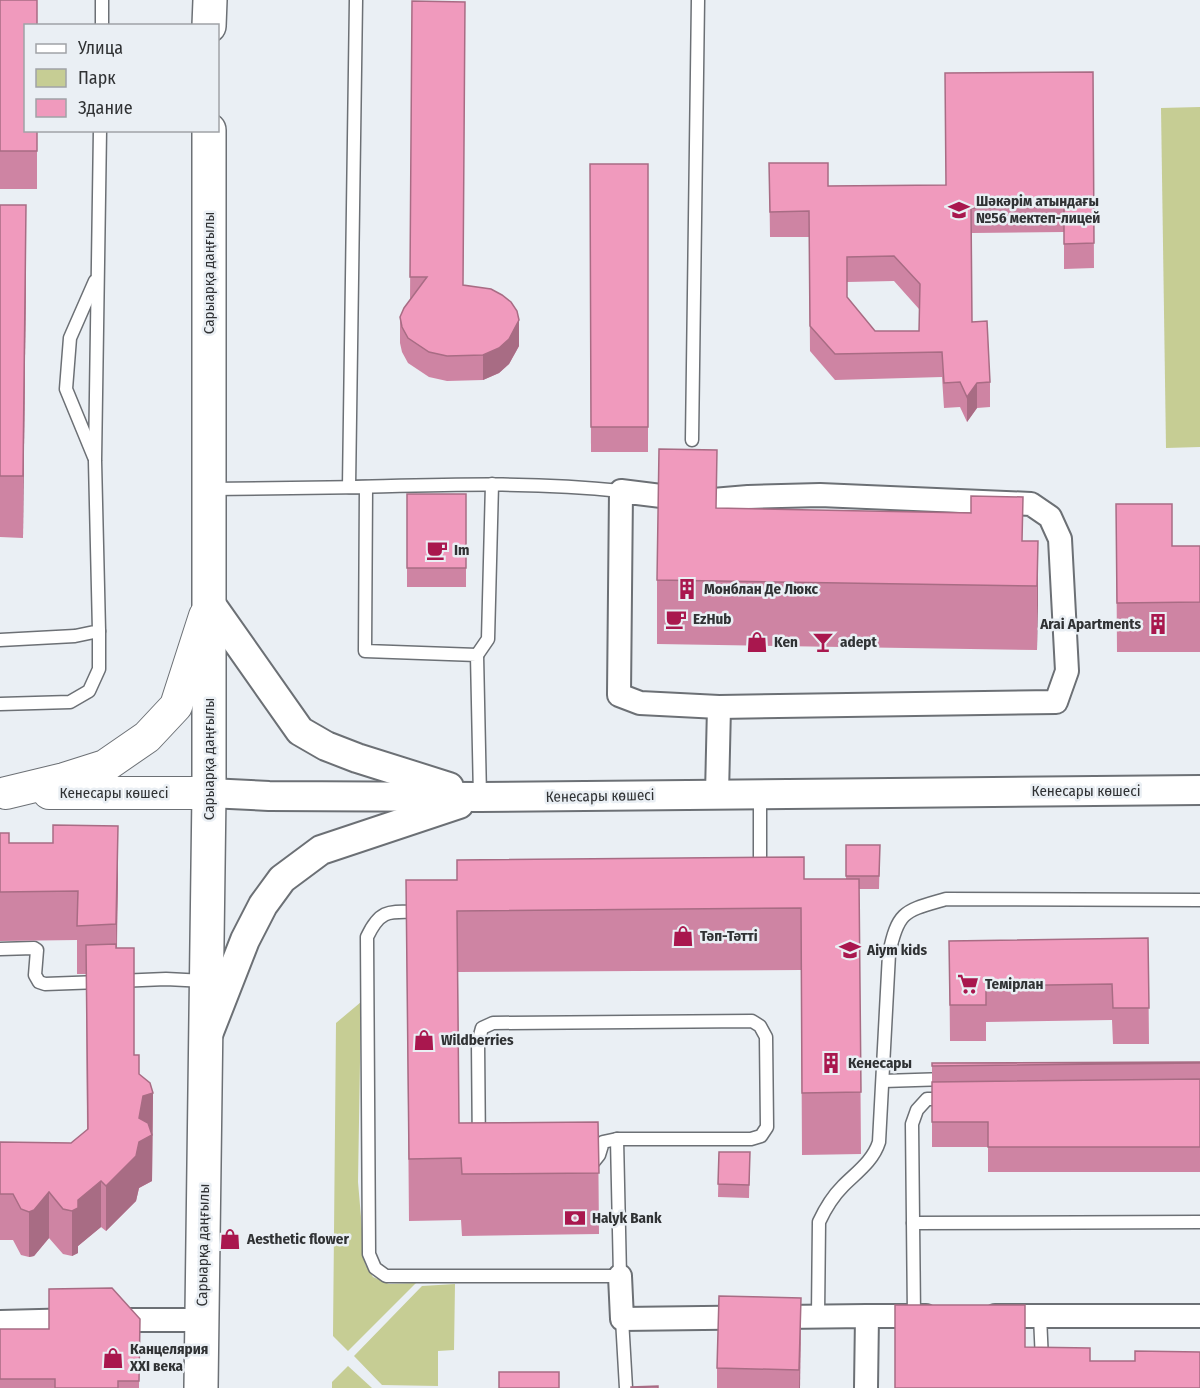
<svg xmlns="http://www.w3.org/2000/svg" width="1200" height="1388" viewBox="0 0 1200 1388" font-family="'Fira Sans Condensed',sans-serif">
<rect width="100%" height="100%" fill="#eaeff4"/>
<g fill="#c6cd94">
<polygon points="1200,107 1200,447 1166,448 1161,108"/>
<polygon points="361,1002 358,1182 365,1264 373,1277 389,1284 416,1283 348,1351 333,1336 336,1023"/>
<polygon points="455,1284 454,1350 438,1351 438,1386 382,1385 354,1356 422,1286"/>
<polygon points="348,1366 372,1388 332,1388 332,1382"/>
</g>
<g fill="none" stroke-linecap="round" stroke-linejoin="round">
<defs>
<g id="service">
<path d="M356,0l-7,487c91,-2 182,-6 272,4"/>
<polyline points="102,26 102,0"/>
<polyline points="692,440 698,0"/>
<polyline points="94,457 66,389 70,338 95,281"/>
<polyline points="210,489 366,487 365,651 477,655 480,797"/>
<polyline points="0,640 75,636 99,631 95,461 100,130"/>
<polyline points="477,655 488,639 492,484"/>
<polyline points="0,704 70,702 89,691 99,669 99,631"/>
<polyline points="760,794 760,873"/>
<path d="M421,912c-30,0 -40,-5 -54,25l2,317 6,14 11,8h234l-3,-137"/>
<polyline points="0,949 34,948 37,950 35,975 39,982 45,984 100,982"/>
<polyline points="118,981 166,979 205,981"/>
<polygon points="752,1021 760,1026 766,1037 767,1127 761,1136 751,1139 617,1139 603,1142 599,1155 591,1165 493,1169 483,1165 479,1154 478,1043 482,1028 493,1023"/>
<polyline points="883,1081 947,1079"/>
<polyline points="913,1223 1200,1222"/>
<path d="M818,1316l1,-94c6,-13 14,-26 24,-36 14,-14 30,-25 36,-44l10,-188c9,-44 16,-43 57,-55l254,1"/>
<polyline points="914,1316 912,1124 917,1110 927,1099 948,1099"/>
<polyline points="1040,1316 1042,1361"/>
<polyline points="622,1319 626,1388"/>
</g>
<g id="minor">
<polygon points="621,491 701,501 748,497 820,495 1031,504 1050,517 1060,539 1067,671 1056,702 719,707 640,703 619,695"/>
<polyline points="717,794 719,707"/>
<polyline points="620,1276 622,1319 867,1316 866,1388"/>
<polyline points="867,1316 926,1316"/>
<polyline points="995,1316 1200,1316"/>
<polyline points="111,1320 202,1320"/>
<polyline points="0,1322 78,1320"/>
</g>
<g id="tertiary">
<polyline points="210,603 300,731 326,746 357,758 449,787"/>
<polyline points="209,793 269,796 480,797 1200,790"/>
<polyline points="209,1032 245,940 263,905 282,879 321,850 459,804"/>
</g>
<g id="secondary">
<polyline points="6,793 64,779 105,766 147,737 176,706 205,616"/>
<polyline points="49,793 209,793"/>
</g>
<g id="primary">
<polyline points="209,26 210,0"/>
<polyline points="201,1388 209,793 209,130"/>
</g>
</defs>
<use href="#service" stroke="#6c7075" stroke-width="15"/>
<use href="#minor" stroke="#6c7075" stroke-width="26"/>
<use href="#tertiary" stroke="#6c7075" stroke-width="32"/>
<use href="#secondary" stroke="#6c7075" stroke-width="34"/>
<use href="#primary" stroke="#6c7075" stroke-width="36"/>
<use href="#service" stroke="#fff" stroke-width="12"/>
<use href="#minor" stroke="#fff" stroke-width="22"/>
<use href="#tertiary" stroke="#fff" stroke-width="28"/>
<use href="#secondary" stroke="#fff" stroke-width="32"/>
<use href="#primary" stroke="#fff" stroke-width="33"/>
</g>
<g fill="#ce84a3" fill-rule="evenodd">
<polygon points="0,0 37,130 37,189 0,189"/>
<polygon points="412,1 463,285 519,346 509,364 499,373 483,380 447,381 429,377 408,363 402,352 400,343 400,317 410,301"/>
<path d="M1093,72l1,196 -30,1v-37l-92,1v89l18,60v25l-13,1 -10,14 -7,-15 -16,1 -2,-31 -107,3 -25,-29 -1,-114h-39l-1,-74 59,23 117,-1zM894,281l25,28v22h-44l-28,-34v-15z"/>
<polygon points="590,164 648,164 648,452 591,452"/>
<polygon points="0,205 26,267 23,538 0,537"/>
<rect x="407" y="494" width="59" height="93"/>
<polygon points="1116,504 1172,546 1200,546 1200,652 1117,652"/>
<polygon points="717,508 1023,541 1038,541 1037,650 657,644 657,580"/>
<polygon points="0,833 9,843 118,875 117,948 134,1055 139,1074 153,1093 152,1181 139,1188 136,1201 106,1231 101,1227 78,1246 78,1253 72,1256 63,1254 49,1238 34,1256 29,1257 21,1255 13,1240 0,1240 0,1142 71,1143 87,1130 86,974 77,974 77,940 0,941"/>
<polygon points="846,845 880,845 879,889 859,889 861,1154 802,1155 801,970 458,972 459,1123 598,1122 599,1234 462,1236 461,1220 409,1221 406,880 846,879"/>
<polygon points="1148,938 1149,1044 1113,1044 1112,1020 986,1022 986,1041 950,1041 949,941"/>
<polygon points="1200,1062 1200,1172 988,1172 988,1147 932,1147 932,1063"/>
<polygon points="719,1152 750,1152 749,1198 718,1197"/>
<polygon points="801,1298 800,1388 717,1388 717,1368"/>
<polygon points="140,1319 139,1388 0,1388 0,1329 49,1329"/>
</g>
<g fill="#a86c84">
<polygon points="26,205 26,267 23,538 23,476"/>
<polygon points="519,320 519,346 509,364 499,373 483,380 483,355"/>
<polygon points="977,383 977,408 967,422 967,397"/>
<polygon points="1038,541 1038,605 1037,650 1037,586"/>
<polygon points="118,826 118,875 116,973 116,924"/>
<polygon points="153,1093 152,1181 139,1188 136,1201 106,1231 106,1186 139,1118 143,1096"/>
<polygon points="101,1181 101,1227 78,1246 78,1253 72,1256 72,1211 78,1200"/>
<polygon points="49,1192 49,1238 34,1256 29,1257 29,1212"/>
<polygon points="801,1298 800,1388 799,1388"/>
</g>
<g fill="#f09abd" stroke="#a86c84" stroke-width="1.5" fill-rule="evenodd">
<polygon points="0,0 37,0 37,26 26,26 26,130 37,130 37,151 0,151"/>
<polygon points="412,1 465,2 463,285 491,289 502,295 511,302 517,311 519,320 509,339 499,348 483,355 447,356 429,352 408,338 402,327 400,317 404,308 427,277 410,277"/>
<path d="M1093,72l1,171 -30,1v-37l-93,1 1,114 15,-1 3,61 -13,1 -10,14 -7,-15 -16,1 -2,-31 -107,2 -25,-28 -1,-115 -39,1 -1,-49h59v23l118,-1 -1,-112zM894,256l26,28 -1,47h-44l-28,-34v-40z"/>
<polygon points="590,164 648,164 648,427 591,427"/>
<polygon points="0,205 26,205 23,476 0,476"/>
<polygon points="659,449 717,450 716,508 971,513 971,496 1023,497 1022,541 1038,541 1037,586 657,580"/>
<rect x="407" y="494" width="59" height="74"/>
<polygon points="1116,504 1172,504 1172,546 1200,546 1200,602 1117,603"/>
<polygon points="53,825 118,826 116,924 77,926 78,891 0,892 0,833 9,833 9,843 53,843"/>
<polygon points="846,845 880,845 879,876 846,876"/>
<polygon points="804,857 804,879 859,879 861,1092 802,1093 801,908 457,911 459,1123 598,1122 599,1173 462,1174 461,1158 409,1159 406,880 457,880 457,860"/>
<polygon points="1148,938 1149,1008 1113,1008 1112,984 986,986 986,1005 950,1005 949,941"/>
<polygon points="116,944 116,948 134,948 134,1055 139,1055 139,1074 150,1083 153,1093 143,1096 139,1118 148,1123 152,1135 139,1142 136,1156 106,1186 101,1181 78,1200 78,1208 72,1211 63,1209 49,1192 34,1210 29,1212 21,1209 13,1194 0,1194 0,1142 71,1143 88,1129 86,945"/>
<polygon points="1200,1062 1200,1063 932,1066 932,1063"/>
<polygon points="1200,1079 1200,1147 988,1147 988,1122 932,1122 932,1082"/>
<polygon points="719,1152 750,1152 749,1185 718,1184"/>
<polygon points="112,1288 140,1319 139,1381 118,1381 118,1388 55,1388 55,1379 0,1379 0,1329 49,1329 49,1289"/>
<polygon points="719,1296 801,1298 799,1370 717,1368"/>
<polygon points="895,1305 1025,1305 1025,1347 1090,1348 1090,1361 1135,1361 1135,1351 1200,1352 1200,1388 895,1388"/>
<rect x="499" y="1372" width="60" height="16"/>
<polygon points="658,1386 658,1388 631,1388 631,1387"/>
</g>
<defs>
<symbol id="school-bare" viewBox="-9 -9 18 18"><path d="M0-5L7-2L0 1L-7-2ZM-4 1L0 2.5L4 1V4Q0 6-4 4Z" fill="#a9174e" stroke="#eaeff4" stroke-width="2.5" paint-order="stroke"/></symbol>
<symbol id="cafe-bare" viewBox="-9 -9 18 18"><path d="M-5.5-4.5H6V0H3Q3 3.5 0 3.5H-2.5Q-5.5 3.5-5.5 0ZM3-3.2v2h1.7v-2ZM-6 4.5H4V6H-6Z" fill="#a9174e" stroke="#eaeff4" stroke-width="2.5" paint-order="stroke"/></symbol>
<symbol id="building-bare" viewBox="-9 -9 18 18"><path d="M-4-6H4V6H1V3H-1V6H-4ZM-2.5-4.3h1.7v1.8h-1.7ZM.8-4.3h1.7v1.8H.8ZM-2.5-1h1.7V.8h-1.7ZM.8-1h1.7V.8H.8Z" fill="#a9174e" stroke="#eaeff4" stroke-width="2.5" paint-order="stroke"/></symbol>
<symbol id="shop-bare" viewBox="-9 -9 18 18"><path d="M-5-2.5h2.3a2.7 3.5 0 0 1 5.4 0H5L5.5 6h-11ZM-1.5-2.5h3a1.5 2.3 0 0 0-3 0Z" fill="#a9174e" stroke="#eaeff4" stroke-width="2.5" paint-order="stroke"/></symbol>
<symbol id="bar-bare" viewBox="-9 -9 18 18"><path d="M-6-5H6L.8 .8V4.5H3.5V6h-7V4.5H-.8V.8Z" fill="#a9174e" stroke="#eaeff4" stroke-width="2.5" paint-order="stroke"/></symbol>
<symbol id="supermarket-bare" viewBox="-9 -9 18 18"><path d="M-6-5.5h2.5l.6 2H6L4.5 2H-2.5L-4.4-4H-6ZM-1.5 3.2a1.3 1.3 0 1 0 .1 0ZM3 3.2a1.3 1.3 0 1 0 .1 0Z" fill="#a9174e" stroke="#eaeff4" stroke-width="2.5" paint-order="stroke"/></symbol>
<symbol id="bank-bare" viewBox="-9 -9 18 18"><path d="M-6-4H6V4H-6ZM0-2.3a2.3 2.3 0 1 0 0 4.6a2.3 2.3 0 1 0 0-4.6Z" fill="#a9174e" stroke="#eaeff4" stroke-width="2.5" paint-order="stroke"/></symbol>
</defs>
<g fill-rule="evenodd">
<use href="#school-bare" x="944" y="195" width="30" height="30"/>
<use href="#cafe-bare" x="422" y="535" width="30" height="30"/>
<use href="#building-bare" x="672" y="574" width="30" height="30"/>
<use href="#cafe-bare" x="661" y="604" width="30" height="30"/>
<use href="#building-bare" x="1143" y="609" width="30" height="30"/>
<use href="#shop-bare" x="742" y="627" width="30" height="30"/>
<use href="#bar-bare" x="808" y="627" width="30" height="30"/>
<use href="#shop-bare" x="668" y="921" width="30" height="30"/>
<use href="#school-bare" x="835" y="935" width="30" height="30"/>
<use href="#supermarket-bare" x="953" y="969" width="30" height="30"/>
<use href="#shop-bare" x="409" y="1025" width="30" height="30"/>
<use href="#building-bare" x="816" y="1048" width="30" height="30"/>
<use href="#bank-bare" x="560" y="1203" width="30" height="30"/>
<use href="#shop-bare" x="215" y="1224" width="30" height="30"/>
<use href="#shop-bare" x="98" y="1343" width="30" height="30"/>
</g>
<g text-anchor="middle" stroke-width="5" stroke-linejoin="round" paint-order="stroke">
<g font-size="15" font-weight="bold" fill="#303234" stroke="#eaeff4" text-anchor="start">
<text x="976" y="206">Шәкәрім атындағы<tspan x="976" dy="17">№56 мектеп-лицей</tspan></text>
<text x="454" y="555">Im</text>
<text x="704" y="594">Монблан Де Люкс</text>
<text x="693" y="624">EzHub</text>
<text x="1141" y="629" text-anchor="end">Arai Apartments</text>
<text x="774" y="647">Ken</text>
<text x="840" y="647">adept</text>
<text x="700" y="941">Тәп-Тәтті</text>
<text x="867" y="955">Aiym kids</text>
<text x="985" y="989">Темірлан</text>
<text x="441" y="1045">Wildberries</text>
<text x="848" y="1068">Кенесары</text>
<text x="592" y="1223">Halyk Bank</text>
<text x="247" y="1244">Aesthetic flower</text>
<text x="130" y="1354">Канцелярия<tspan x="130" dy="17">XXI века</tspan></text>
</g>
<g font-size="15" fill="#303234" stroke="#eaeff4">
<text transform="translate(209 273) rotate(-90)" y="5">Сарыарқа даңғылы</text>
<text transform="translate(209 759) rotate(-90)" y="5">Сарыарқа даңғылы</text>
<text x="1086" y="796">Кенесары көшесі</text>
<text x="114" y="798">Кенесары көшесі</text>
<text transform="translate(600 796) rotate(-1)" y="5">Кенесары көшесі</text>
<text transform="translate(203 1245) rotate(-89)" y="5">Сарыарқа даңғылы</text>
</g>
</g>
<rect x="24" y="24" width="195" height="108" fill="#eaeff4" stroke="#a0a3a7" stroke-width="1.5"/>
<rect x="36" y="44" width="30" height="9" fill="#ffffff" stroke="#a0a3a7" stroke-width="1.5"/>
<text x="78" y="54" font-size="18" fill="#303234">Улица</text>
<rect x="36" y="69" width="30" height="18" fill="#c6cd94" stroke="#a0a3a7" stroke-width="1.5"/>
<text x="78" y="84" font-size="18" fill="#303234">Парк</text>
<rect x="36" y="99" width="30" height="18" fill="#f09abd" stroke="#a0a3a7" stroke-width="1.5"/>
<text x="78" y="114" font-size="18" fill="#303234">Здание</text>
</svg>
